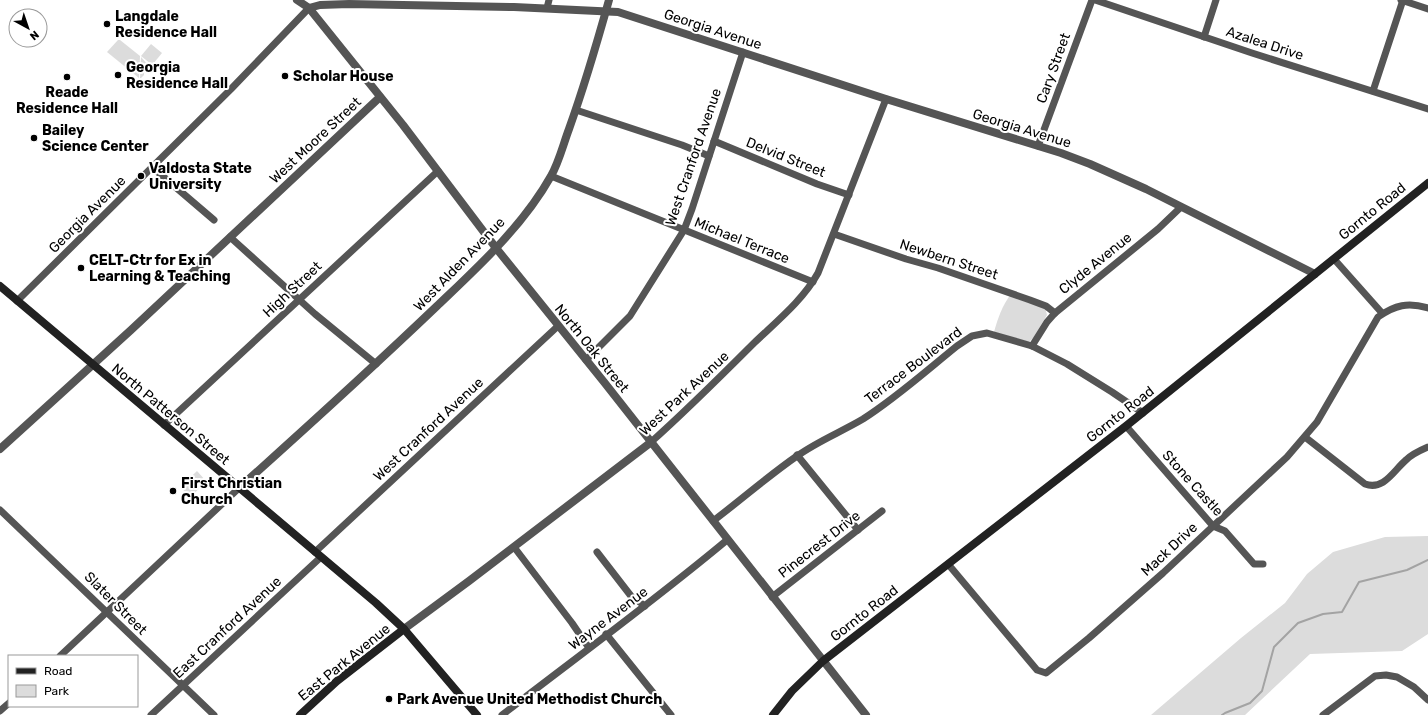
<svg xmlns="http://www.w3.org/2000/svg" width="1428" height="715" viewBox="0 0 1428 715" font-family="Rubik,sans-serif">
<rect width="100%" height="100%" fill="#fff"/>
<g fill="#dcdcdc">
<polygon points="118,40 120,40 140,56 139,78 107,52"/>
<polygon points="151,44 162,53 153,64 151,64 141,56"/>
<polygon points="141,57 150,67 147,71 144,71 144,75 140,79"/>
<path d="M1011,294l34,13 2,8 -14,23 -4,4 -35,-10c4,-14 8,-26 17,-38z"/>
<polygon points="197,471 206,481 191,497 180,487"/>
<polygon points="1428,536 1428,634 1402,651 1310,654 1245,715 1151,715 1241,638 1285,603 1307,574 1333,552 1385,537"/>
</g>
<g fill="none" stroke-linecap="round" stroke-linejoin="round">
<polyline stroke="#a3a3a3" stroke-width="2" points="1222,715 1225,713 1250,703 1262,691 1274,647 1298,623 1323,614 1342,612 1359,582 1407,570 1428,560"/>
<g stroke="#555" stroke-width="7">
<polyline points="1095,0 1252,53 1428,109"/>
<polyline points="1401,0 1428,9"/>
<polyline points="547,8 549,0"/>
<polyline points="1204,37 1216,0"/>
<polyline points="1373,91 1403,0"/>
<polyline points="576,110 682,145 709,156"/>
<polyline points="714,141 817,184 849,195"/>
<polyline points="1038,146 1092,0"/>
<polyline points="152,167 214,220"/>
<polyline points="551,176 813,282"/>
<polyline points="834,234 906,259 938,268 1030,300 1046,306 1055,313"/>
<polyline points="230,237 315,314 376,364"/>
<polyline points="1334,259 1382,313"/>
<polyline points="17,301 231,89 309,8"/>
<polyline points="1032,346 1047,322 1055,313 1158,229 1181,207"/>
<polyline points="586,360 630,316 684,230 692,209 743,52"/>
<polyline points="164,425 438,171"/>
<polyline points="1126,426 1213,526 1225,531 1254,564 1263,564"/>
<path d="M1305,437l60,47c19,7 29,-14 41,-24 6,-6 15,-10 22,-13"/>
<path d="M650,443c36,-32 70,-66 104,-100 23,-22 49,-43 64,-70l68,-174"/>
<polyline points="797,455 858,530"/>
<polyline points="0,510 214,715"/>
<path d="M713,521c28,-21 55,-45 84,-65 21,-15 44,-24 66,-37 33,-21 63,-48 94,-73l15,-10 15,-3 45,13 35,18 45,28 31,21"/>
<polyline points="514,547 572,623 589,648"/>
<polyline points="315,552 558,326"/>
<polyline points="597,552 631,596 645,606"/>
<path d="M948,564l89,106 9,3 43,-35 74,-65 124,-116 30,-35 61,-105c17,-12 30,-15 50,-9"/>
<polyline points="772,597 882,511"/>
<polyline points="606,634 671,715"/>
<polyline points="60,656 239,488"/>
<polyline points="0,711 9,703"/>
<polyline points="151,715 321,557"/>
<path d="M502,715c75,-58 152,-114 225,-175"/>
<polyline points="1323,715 1375,676 1386,675 1397,677 1414,687 1428,700"/>
</g>
<g stroke="#555" stroke-width="8">
<polyline points="297,0 309,8 403,125 496,248 604,382 866,715"/>
<polyline points="309,8 320,5 349,4 514,7 618,12 886,99 1061,153 1090,164 1146,189 1315,274"/>
<polyline points="0,449 131,330 380,97"/>
<path d="M239,488c67,-60 133,-120 198,-182 40,-38 86,-80 114,-130 8,-14 12,-31 18,-47 15,-42 28,-86 40,-129"/>
<polyline points="404,629 469,581 650,443"/>
</g>
<g stroke="#222" stroke-width="8">
<polyline points="0,286 376,603 404,629 477,715"/>
<polyline points="300,715 337,681 404,629"/>
<polyline points="773,715 792,691 823,661 1126,426 1428,183"/>
</g>
</g>
<g fill="#000" stroke="#fff" stroke-width="1.5">
<circle cx="107" cy="24" r="4"/>
<circle cx="118" cy="75" r="4"/>
<circle cx="285" cy="76" r="4"/>
<circle cx="67" cy="77" r="4"/>
<circle cx="34" cy="138" r="4"/>
<circle cx="141" cy="176" r="4"/>
<circle cx="81" cy="268" r="4"/>
<circle cx="173" cy="491" r="4"/>
<circle cx="389" cy="699" r="4"/>
</g>
<g text-anchor="middle" stroke-width="4" stroke-linejoin="round" paint-order="stroke">
<g font-size="14" font-weight="bold" fill="#000" stroke="#fff" text-anchor="start">
<text x="115" y="21">Langdale<tspan x="115" dy="16">Residence Hall</tspan></text>
<text x="126" y="72">Georgia<tspan x="126" dy="16">Residence Hall</tspan></text>
<text x="293" y="81">Scholar House</text>
<text x="67" y="97" text-anchor="middle">Reade<tspan x="67" dy="16">Residence Hall</tspan></text>
<text x="42" y="135">Bailey<tspan x="42" dy="16">Science Center</tspan></text>
<text x="149" y="173">Valdosta State<tspan x="149" dy="16">University</tspan></text>
<text x="89" y="265">CELT-Ctr for Ex in<tspan x="89" dy="16">Learning &amp; Teaching</tspan></text>
<text x="181" y="488">First Christian<tspan x="181" dy="16">Church</tspan></text>
<text x="397" y="704">Park Avenue United Methodist Church</text>
</g>
<g font-size="14" fill="#000" stroke="#fff">
<text transform="translate(713 29) rotate(18)" y="5">Georgia Avenue</text>
<text transform="translate(1265 43) rotate(18)" y="5">Azalea Drive</text>
<text transform="translate(1053 68) rotate(-70)" y="5">Cary Street</text>
<text transform="translate(1022 128) rotate(17)" y="5">Georgia Avenue</text>
<text transform="translate(315 140) rotate(-43)" y="5">West Moore Street</text>
<text transform="translate(693 157) rotate(-71)" y="5">West Cranford Avenue</text>
<text transform="translate(786 157) rotate(22)" y="5">Delvid Street</text>
<text transform="translate(1372 211) rotate(-39)" y="5">Gornto Road</text>
<text transform="translate(87 214) rotate(-45)" y="5">Georgia Avenue</text>
<text transform="translate(742 240) rotate(22)" y="5">Michael Terrace</text>
<text transform="translate(949 259) rotate(18)" y="5">Newbern Street</text>
<text transform="translate(1095 263) rotate(-39)" y="5">Clyde Avenue</text>
<text transform="translate(459 264) rotate(-46)" y="5">West Alden Avenue</text>
<text transform="translate(292 289) rotate(-43)" y="5">High Street</text>
<text transform="translate(592 348) rotate(51)" y="5">North Oak Street</text>
<text transform="translate(913 365) rotate(-37)" y="5">Terrace Boulevard</text>
<text transform="translate(684 393) rotate(-43)" y="5">West Park Avenue</text>
<text transform="translate(171 414) rotate(40)" y="5">North Patterson Street</text>
<text transform="translate(1120 414) rotate(-38)" y="5">Gornto Road</text>
<text transform="translate(428 429) rotate(-43)" y="5">West Cranford Avenue</text>
<text transform="translate(1193 483) rotate(48)" y="5">Stone Castle</text>
<text transform="translate(819 544) rotate(-38)" y="5">Pinecrest Drive</text>
<text transform="translate(1169 549) rotate(-43)" y="5">Mack Drive</text>
<text transform="translate(116 603) rotate(45)" y="5">Slater Street</text>
<text transform="translate(864 613) rotate(-38)" y="5">Gornto Road</text>
<text transform="translate(608 618) rotate(-37)" y="5">Wayne Avenue</text>
<text transform="translate(227 627) rotate(-43)" y="5">East Cranford Avenue</text>
<text transform="translate(344 662) rotate(-39)" y="5">East Park Avenue</text>
</g>
</g>
<rect x="8" y="655" width="130" height="52" fill="#ffffff" stroke="#999999"/>
<rect x="16" y="668" width="20" height="6" fill="#222222" stroke="#999999"/>
<text x="44" y="675" font-size="12" fill="#000000">Road</text>
<rect x="16" y="685" width="20" height="12" fill="#dcdcdc" stroke="#999999"/>
<text x="44" y="695" font-size="12" fill="#000000">Park</text>
<g transform="translate(28 28) rotate(140)"><circle r="19" fill="#ffffff" stroke="#999999"/>
<path d="M0-3L7 15L0 10L-7 15Z" fill="#000000"/>
<text y="-6" font-size="11" font-weight="bold" text-anchor="middle" fill="#000000">N</text>
</g>
</svg>
